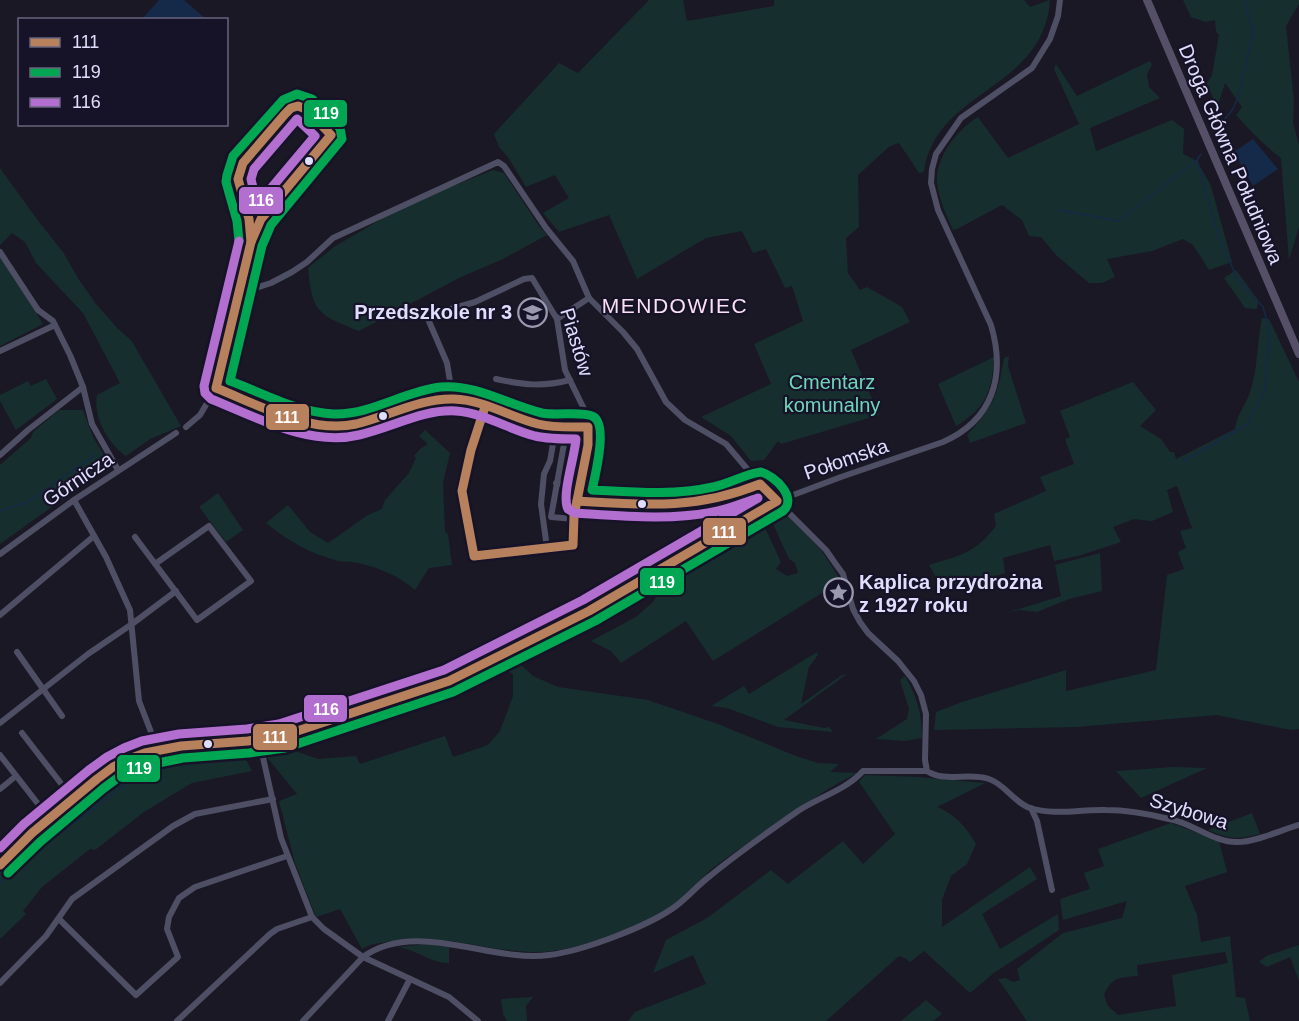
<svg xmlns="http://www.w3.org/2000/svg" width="1299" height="1021" viewBox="0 0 1299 1021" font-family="Helvetica,sans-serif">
<rect width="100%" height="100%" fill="#1a1824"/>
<g fill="#172e2e" fill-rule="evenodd">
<path d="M649,0h34l4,21 87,-15v-6h250l6,7 20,-7c-7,92 -114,88 -126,172l-5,1 -20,-30 -9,3 -32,29 1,52 -13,11 2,35 12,17 7,-3 35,20 8,15 -59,28 28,65 -98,29 -3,-3 -14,19 -13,1 -20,-25 -30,-19 70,-33 -17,-40 49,-23 -11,-35 -7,2 -19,-39 -13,4 -11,-22 -36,7 -69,41 -28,-64 -50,17 -16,-19 26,-15 -14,-23 -29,12 -18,-30 -9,-10 -5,-13 65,-71 19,10z"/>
<path d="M1183,0h116v4l-13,22 8,75 -1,22 6,21v83l-10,33 -8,-102c-16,-12 -31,-27 -45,-43l6,-8 -17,-24 -9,28 -4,-17 -5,-6v-5l5,-8 7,-40 -3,-3 -1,-12 -9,2 -15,-5z"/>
<path d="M1150,61l2,4 -5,9 2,13 11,11 -70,30 6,23 76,-31 12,9 -1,25 14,7 14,25 21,76 -23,8 -16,-25 -10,-6 -31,12 -45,8 8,18 -13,6h-13l-32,-27 -16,-19 -12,-1 -7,-16 -20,-15 -45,24 -4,1c-7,-16 -15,-32 -16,-49 -1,-25 21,-52 41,-64l30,41 71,-34 -25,-55 2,-5 21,32z"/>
<path d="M0,168l39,54 24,30 16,28 17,24 22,25 13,11 50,86 -31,13 -24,17c-18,-13 -33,-38 -29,-61l23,-12 -37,-70 -47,-50 -11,-21 -13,-9 -12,12z"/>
<path d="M493,170l11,3 35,53 8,9 -44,24 -44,19 -100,53c-40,-16 -47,-18 -51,-63l26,-21 73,-43z"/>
<polygon points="0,252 43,324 0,346"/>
<polygon points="1236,270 1258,300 1257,309 1245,308 1224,278"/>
<path d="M1262,318l7,1 30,63v347l-8,1 -74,-15 -141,12 -142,3 2,-18 26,-10 104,-32v21l90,-21 11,-95 17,-6 -6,-17 8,-4 -6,-17 12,-3 -15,-42 -10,4 6,22 -21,9 -18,-2 -21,8 8,15 -43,14 -24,5 -4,-16 -47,13 2,15 -44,14 -2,-3 -20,-1 -10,-18c32,-10 45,-11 67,-39l-2,-12 52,-23 -6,-14 34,-13 -9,-25 5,-2 -10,-26 73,-29 23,28 -16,16 21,13 9,13h4l2,7 59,-30c2,-16 12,-25 16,-40 7,-23 6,-48 11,-71z"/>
<path d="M1009,356l-1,10 18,57 -56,20 -3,-8c25,-26 31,-40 37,-77z"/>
<path d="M994,357c-2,34 -8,51 -38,69l-18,-42z"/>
<polygon points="46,379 57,399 16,430 0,401 0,395 28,381 31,386"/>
<polygon points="59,410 83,410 93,437 110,465 0,544 0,465 31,438 33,432"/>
<path d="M425,430l25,23 -7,30 2,49 3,2 4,31 -23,3 -14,22c-16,-14 -35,-22 -57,-27 -8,-2 -15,0 -23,-3 -26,-7 -48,-20 -69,-37l22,-18 22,27 18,11 40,-28 14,-6 3,-9 24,-27 7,-15 -2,-2 6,-7 8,-5 -9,-8z"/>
<polygon points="218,493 243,530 226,542 199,507"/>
<path d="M774,511l11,1 37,39 19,30 -128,80 -27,-40 -65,42 -10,-12 -20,-10 45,-24 17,-15 21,-32 -51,32 -57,27 -3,-2c66,-35 130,-76 196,-112l22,47 -5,7 11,7 11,-3 -3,-10 -6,-4 -19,-42z"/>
<polygon points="1100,553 1102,591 1069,599 1037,612 1020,610 1006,613 1061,596 1055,565"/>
<polygon points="817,652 818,655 809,667 801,704 842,675 847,674 784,720 824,728 829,727 833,732 778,727 727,708 711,706 744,686 749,694"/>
<path d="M506,661h11l16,15 25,11 90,13 70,24 78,32 22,7 21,1 -9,8 28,1c-29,13 -55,33 -81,51 -21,15 -44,28 -64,44 -12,10 -21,22 -33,32 -18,16 -45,27 -69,35 -25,9 -52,18 -79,17 -52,-2 -91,-20 -145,-10 -12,2 -14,1 -25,7l-22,-40 -24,8 -21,-54 -16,-62 18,-7 -36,-44 20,-4 37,13 38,-3 4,8 85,-28 8,21 35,-12 12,-14 13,-35v-22l-16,-8z"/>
<path d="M905,676c12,21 17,38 17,62l-17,3 -29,-2 31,-20 2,-10 -9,-29z"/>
<polygon points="239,747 252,771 192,783 144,812 95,850 90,849 42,887 23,911 26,914 0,939 0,871 36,834 111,774 140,759 174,752"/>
<polygon points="1173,767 1207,768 1141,798 1116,771"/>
<path d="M865,775l52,2 68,6 -48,24c18,7 30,21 39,37l-9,20 -16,12 -9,24v27l88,-60 7,12 -55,35 18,35 58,-35 1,16 -65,43 -24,20 -46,-42 -14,11 -5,-4 -6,-2 -73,65h-198l7,-9 71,-28 -13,-29 -40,18 13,-33 41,-22 64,-48 17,14 55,-43 20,23 32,-30 -36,-52z"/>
<path d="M1252,813l8,21c-24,6 -30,5 -52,-4z"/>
<path d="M1171,823l48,18 8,31 -42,14 12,29 4,27 29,-6 6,61 9,1 5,23h-223l-29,-42 8,-1 7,4 7,-2 -3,-11 46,-36 59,-15 5,-17 -64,19 -3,-21 30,-10 -6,-16 20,-7 -6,-17zM1225,952l3,11 -56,12 4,31 -58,9 -10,-9 -4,-11c9,-19 14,-17 34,-19l-1,-11z"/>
<path d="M430,944l19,3v16c-19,0 -33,-14 -52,-16z"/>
<polygon points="1299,945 1299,981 1290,957 1267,967 1259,962 1266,956"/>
<polygon points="533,997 526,1006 527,1021 507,1021 503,1014 501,999"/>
<polygon points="926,1000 942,1014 933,1021 901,1021"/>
</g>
<g fill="#152948">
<polygon points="159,0 184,0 206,19 142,19"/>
<polygon points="1253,139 1278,169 1253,186 1234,152"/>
</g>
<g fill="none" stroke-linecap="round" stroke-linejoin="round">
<g stroke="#152948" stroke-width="1.5">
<polyline points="1216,130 1233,109 1239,94 1253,32 1244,0"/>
<polyline points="1059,210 1119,221 1197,160 1201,154"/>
<polyline points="1184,461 1247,425 1265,390 1268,350 1268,325 1263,307 1237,278 1218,235 1197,160"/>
<polyline points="0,511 28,502 95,455"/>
<polyline points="265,755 285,753"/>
<polyline points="0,883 14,868 133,779 184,762 260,755"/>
</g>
<g stroke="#4e4e64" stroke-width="6">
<polyline points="0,252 38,310 53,321 70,355 83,387 92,424 118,470"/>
<path d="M240,293l31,-10 21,-11 15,-10 26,-24 165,-76 6,4 42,62 27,33 16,37 34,34 14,17 29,53 19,18 41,24 34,40 66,66 9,13 8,11 10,35 7,13 8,11 30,28 16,20 7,14 5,19 -1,46 2,11c18,12 42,1 62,8 16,5 24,23 41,29 25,8 50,1 76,2 22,0 43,4 63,9 24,4 45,24 69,23 18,0 43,-12 61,-17"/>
<polyline points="557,319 589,298"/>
<polyline points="0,351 55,325"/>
<path d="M496,379c28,6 46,8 74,1"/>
<path d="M216,388c32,12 97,43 129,38 35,-5 75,-29 110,-27 29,2 56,18 83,25 17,4 33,3 50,3"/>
<polyline points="453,399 447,363 428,319 437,313 475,302 524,279 532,278 557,319 565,370 585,411 588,424 588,445 574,516 573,545 474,556 462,491 471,450 485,407"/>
<polyline points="186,427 200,415 216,388 251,242 261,219 331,135 306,109 298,106 291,108 285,114 243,163 238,179 249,219 251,242"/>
<polyline points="567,427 551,517 574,519"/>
<polyline points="0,455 28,430 83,387"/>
<polyline points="556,483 579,487"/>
<polyline points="74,500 106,557 130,610 139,701 158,750"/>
<path d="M577,501c66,3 121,12 183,-17"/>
<polyline points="135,537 197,620 251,581 209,526 155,564"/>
<polyline points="547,548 541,504 544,474 550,461 556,427"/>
<polyline points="0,554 74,500 176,433"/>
<polyline points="0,615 94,536"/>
<polyline points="17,652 62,716"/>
<polyline points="0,723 88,654 132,624 176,591"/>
<polyline points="22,733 73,799"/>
<polyline points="262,740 262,753 281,838 312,917 324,929 363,957 449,997 478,1021"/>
<polyline points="0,755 49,818"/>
<polyline points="0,789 16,776"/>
<polyline points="1031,808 1037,821 1052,890"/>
<path d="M0,865l32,-32 65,-54 16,-12 16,-8 16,-6 36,-7 67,-5 34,-5 25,-7 142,-48 140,-70 188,-110 64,-24 102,-35c50,-22 63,-66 48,-117l-53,-115 -7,-27 1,-14 4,-15 25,-36 71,-50 18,-29 8,-23 2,-16"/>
<polyline points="59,919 136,995 178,957 167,929 169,917 179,898 195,887 287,856"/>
<polyline points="0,983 46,936 72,899 173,826 195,814 273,799"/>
<polyline points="177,1021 270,934 277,929 312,917"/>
<path d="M303,1021l60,-64c53,-38 128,6 186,-2 34,-4 100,-29 127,-49 12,-9 22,-21 34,-30 28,-23 58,-44 88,-65 21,-14 48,-21 65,-40h64"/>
<polyline points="388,1021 410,979"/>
</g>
<polyline stroke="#564f68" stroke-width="8" points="1147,0 1299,354"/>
<defs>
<g id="bus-1">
<polygon points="298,106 306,109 331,135 261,219 251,242 249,219 238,179 243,163 285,114 291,108"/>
<path d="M251,242l-35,146c43,17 94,46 140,36 33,-8 64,-26 98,-25 30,1 56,18 84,25 16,4 33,3 50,3v18l-14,71 -1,29 -99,11 -12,-65 9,-41 14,-43"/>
<path d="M0,865l32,-32 65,-54 16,-12 16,-8 16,-6 36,-7 67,-5 34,-5 167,-55 140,-70 188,-110 -17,-17c-64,26 -116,21 -183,17"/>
</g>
<path id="bus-2" d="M8,873l32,-31 64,-54 15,-11 15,-7 14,-5 35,-7 66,-5 36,-5 168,-56 142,-71 188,-110c15,-13 -8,-35 -22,-39 -16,2 -32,12 -48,15 -40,9 -81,5 -121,3 3,-14 17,-68 0,-74 -11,-5 -35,0 -50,-3 -34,-8 -65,-29 -101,-26 -37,4 -70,28 -107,27 -35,-1 -71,-21 -104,-33l32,-135 9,-21 71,-86 -2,-11 -28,-29 -15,-5 -14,6 -50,56 -6,19 -1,7 11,39 2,20"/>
<g id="bus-3">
<polygon points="297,119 315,136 257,205 251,179 254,169"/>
<path d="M0,848l24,-24 65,-54 18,-13 17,-9 18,-7 37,-7 68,-5 32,-5 165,-54 139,-70 175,-102c-13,4 -26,10 -40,13 -46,10 -96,5 -143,2l-7,-4c-7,-13 7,-53 8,-70 -14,0 -28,0 -41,-3 -27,-7 -51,-23 -79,-25 -33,-2 -65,17 -97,24 -50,12 -103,-18 -148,-36l-6,-6 -1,-7 35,-145"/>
</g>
</defs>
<use href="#bus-1" stroke="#161329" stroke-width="14"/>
<use href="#bus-2" stroke="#161329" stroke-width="14"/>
<use href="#bus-3" stroke="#161329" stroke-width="14"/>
<use href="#bus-1" stroke="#b6815c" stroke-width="9"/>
<use href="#bus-2" stroke="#00a651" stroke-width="9"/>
<use href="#bus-3" stroke="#b36fd0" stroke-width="9"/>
</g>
<defs>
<symbol id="school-ring" viewBox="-11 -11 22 22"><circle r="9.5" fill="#161329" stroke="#9b99b0" stroke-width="1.5"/><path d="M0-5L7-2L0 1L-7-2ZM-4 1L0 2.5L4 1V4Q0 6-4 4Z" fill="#9b99b0"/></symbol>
<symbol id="sight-ring" viewBox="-11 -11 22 22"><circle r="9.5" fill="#161329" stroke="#9b99b0" stroke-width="1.5"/><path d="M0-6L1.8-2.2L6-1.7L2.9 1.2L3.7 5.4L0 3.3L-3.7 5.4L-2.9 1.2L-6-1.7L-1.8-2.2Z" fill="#9b99b0"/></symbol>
</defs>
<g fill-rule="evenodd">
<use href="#school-ring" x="516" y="296" width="33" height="33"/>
<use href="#sight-ring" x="822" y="576" width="33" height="33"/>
</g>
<g fill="#e0defc" stroke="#161329" stroke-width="2">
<circle cx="309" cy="161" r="5"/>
<circle cx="383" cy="416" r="5"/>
<circle cx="642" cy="504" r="5"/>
<circle cx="208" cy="744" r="5"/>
</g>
<g text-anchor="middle" stroke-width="4.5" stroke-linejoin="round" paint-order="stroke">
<g font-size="20" fill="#e0defc" stroke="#161329">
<text transform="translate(1231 154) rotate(67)" y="7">Droga Główna Południowa</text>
<text transform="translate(577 342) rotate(73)" y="7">Piastów</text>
<text transform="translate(846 459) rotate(-19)" y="7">Połomska</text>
<text transform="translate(78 479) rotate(-34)" y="7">Górnicza</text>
<text transform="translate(1189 811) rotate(17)" y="7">Szybowa</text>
</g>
<g font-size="20" font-weight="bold" fill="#e0defc" stroke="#161329" text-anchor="end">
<text x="512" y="319">Przedszkole nr 3</text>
<text x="859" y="589" text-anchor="start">Kaplica przydrożna<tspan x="859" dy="23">z 1927 roku</tspan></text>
</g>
<g font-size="20" fill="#6fd7b9" stroke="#161329">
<text x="832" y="389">Cmentarz<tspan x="832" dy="23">komunalny</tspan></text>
</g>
<g font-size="21" letter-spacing="1.5" fill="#fce0f3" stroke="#161329">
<text x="675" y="313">MENDOWIEC</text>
</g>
</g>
<g stroke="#161329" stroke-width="2">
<rect x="303" y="99" width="45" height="29" rx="6" fill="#00a651"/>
<rect x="238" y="186" width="46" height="29" rx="6" fill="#b36fd0"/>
<rect x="265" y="403" width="45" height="28" rx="6" fill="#b6815c"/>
<rect x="702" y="517" width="45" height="29" rx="6" fill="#b6815c"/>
<rect x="639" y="567" width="46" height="29" rx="6" fill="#00a651"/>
<rect x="303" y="694" width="45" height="29" rx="6" fill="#b36fd0"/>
<rect x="252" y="723" width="46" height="28" rx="6" fill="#b6815c"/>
<rect x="116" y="754" width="45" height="29" rx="6" fill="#00a651"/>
</g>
<g font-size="16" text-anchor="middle" font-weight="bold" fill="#fff">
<text x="326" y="119">119</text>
<text x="261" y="206">116</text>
<text x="287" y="423">111</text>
<text x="724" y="538">111</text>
<text x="662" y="588">119</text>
<text x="326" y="715">116</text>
<text x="275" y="743">111</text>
<text x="139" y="774">119</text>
</g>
<rect x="18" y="18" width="210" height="108" fill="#161329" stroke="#67647d" stroke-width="1.5"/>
<rect x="30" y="38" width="30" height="9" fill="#b6815c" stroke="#67647d" stroke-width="1.5"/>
<text x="72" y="48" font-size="18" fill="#e0defc">111</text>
<rect x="30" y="68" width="30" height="9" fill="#00a651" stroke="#67647d" stroke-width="1.5"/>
<text x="72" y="78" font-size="18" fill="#e0defc">119</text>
<rect x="30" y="98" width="30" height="9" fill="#b36fd0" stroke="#67647d" stroke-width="1.5"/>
<text x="72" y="108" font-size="18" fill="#e0defc">116</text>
</svg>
